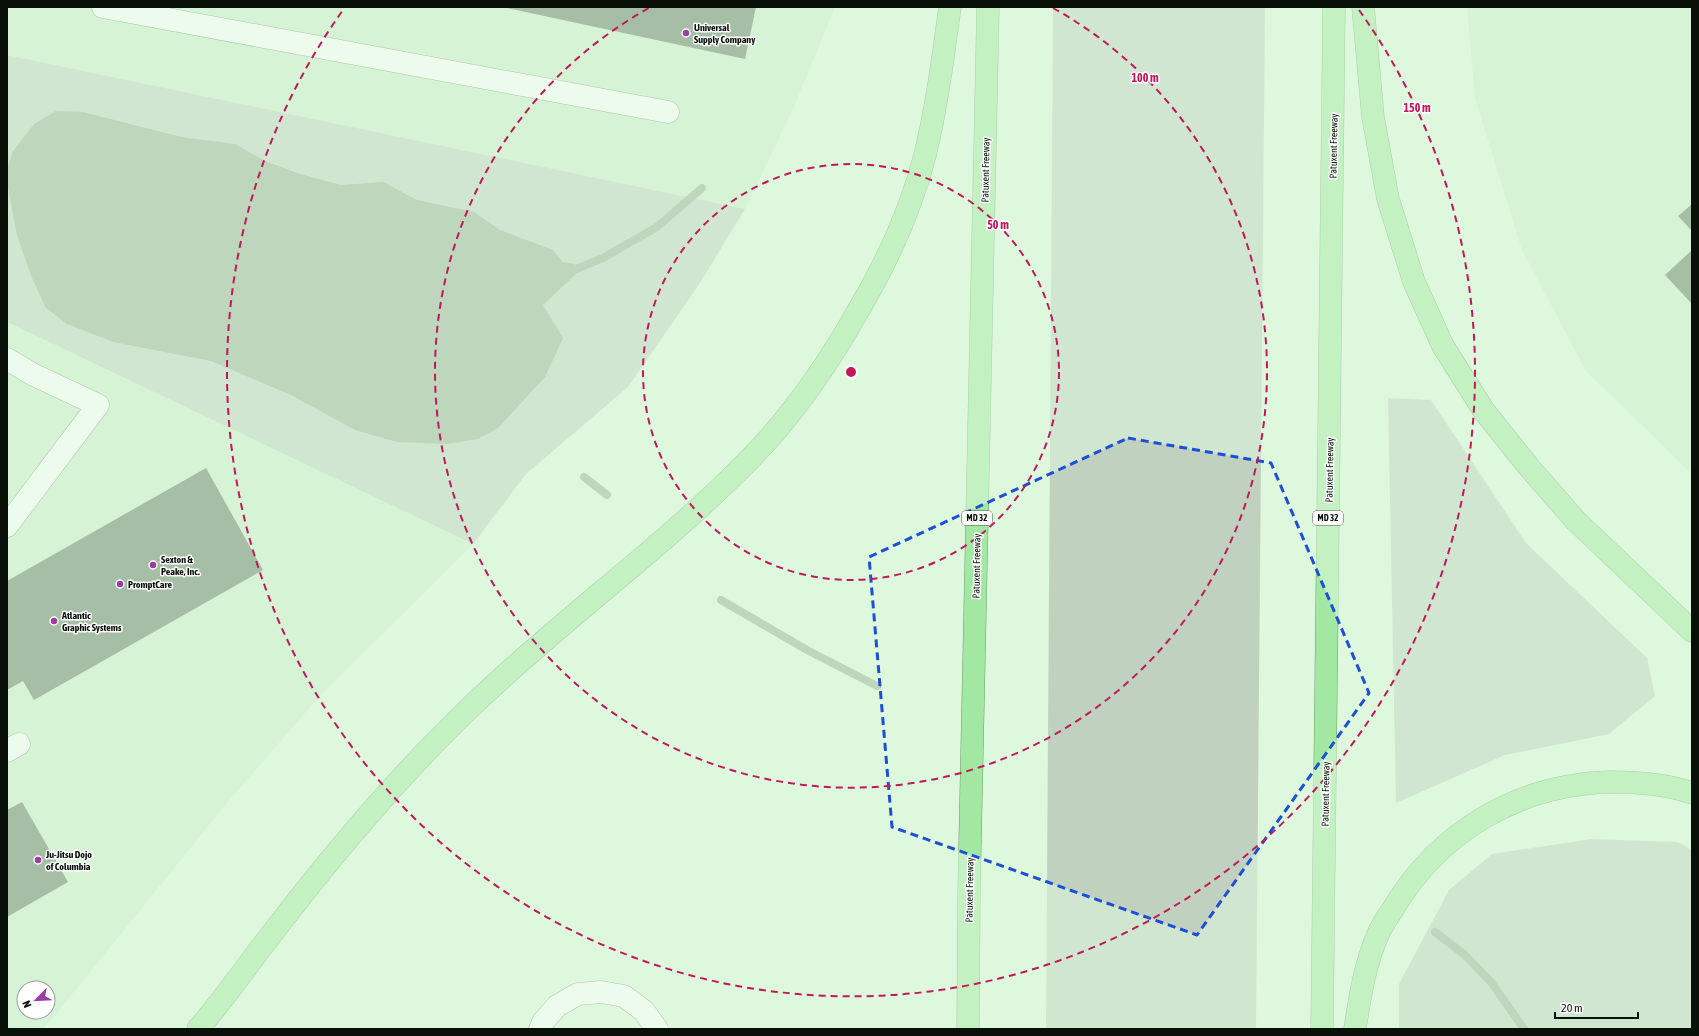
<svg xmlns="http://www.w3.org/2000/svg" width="1699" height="1036" viewBox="0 0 1699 1036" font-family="'Asap Condensed',sans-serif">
<rect width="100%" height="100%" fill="#def8dd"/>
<g fill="#ceedcd" fill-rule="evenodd">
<polygon points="7,7 835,7 793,109 745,209 7,55"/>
<polygon points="1467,7 1692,7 1692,474 1586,371 1522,250 1475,98"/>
<path d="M7,322l466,222 -154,153 -93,107 -182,225h-37zM24,988h24v24h-24z"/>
</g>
<g fill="#c1d1c0">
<polygon points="1053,7 1265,7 1256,1029 1046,1029"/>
<polygon points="7,55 745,209 700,283 628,387 526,474 473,544 7,322"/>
<polygon points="1388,398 1431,400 1526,543 1647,658 1655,696 1609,734 1505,755 1396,803"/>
<polygon points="1591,839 1678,842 1692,850 1692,1029 1399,1029 1399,984 1449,890 1492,854"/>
</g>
<polygon fill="#96ad96" points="56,111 83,112 181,137 235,144 265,161 300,174 341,185 383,182 417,200 474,212 500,230 553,250 563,262 575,264 577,273 543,305 563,338 545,377 498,428 478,439 446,444 397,442 355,430 291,395 211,361 113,342 67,324 46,308 31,276 17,235 7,182 7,170 13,151 34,124"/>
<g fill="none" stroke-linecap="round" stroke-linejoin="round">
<g stroke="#96ad96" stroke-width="8">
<polyline points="576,269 603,258 657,227 702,188"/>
<polyline points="584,477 607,495"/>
<polyline points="721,600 807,650 877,686"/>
<polyline points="1435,932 1465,955 1491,982 1524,1029"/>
</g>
</g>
<g fill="#637863">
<polygon points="502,7 756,7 745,59"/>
<polygon points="1692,204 1692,231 1678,216"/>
<polygon points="1692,250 1692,304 1665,275"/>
<polygon points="206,468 263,570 34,700 23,681 7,690 7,581"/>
<polygon points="22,802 68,882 7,917 7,810"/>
</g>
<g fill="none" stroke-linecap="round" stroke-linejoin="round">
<defs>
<g id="minor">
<polyline points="103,7 668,112"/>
<polyline points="7,359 34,375 98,405 7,526"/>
<polyline points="7,751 19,744"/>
<polyline points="540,1029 543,1022 557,1006 578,994 601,992 624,996 644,1011 657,1029"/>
</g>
<g id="highway">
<polyline points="1363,7 1373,117 1388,199 1414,282 1443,346 1484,411 1528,466 1576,521 1692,631"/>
<path d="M198,1029c27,-31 50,-65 76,-98 62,-81 129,-160 203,-230 87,-83 185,-153 269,-238 45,-45 81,-97 112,-152 29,-49 53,-101 67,-156 12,-49 18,-98 25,-148"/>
<polyline points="968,1029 969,891 988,7"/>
<polyline points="1322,1029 1334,7"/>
<path d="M1355,1029c5,-33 10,-66 24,-97 4,-8 9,-16 14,-23 47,-79 127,-125 218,-127 27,0 55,2 81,11"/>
</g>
</defs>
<use href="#minor" stroke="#738a72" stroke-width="23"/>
<use href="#highway" stroke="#6c9c6c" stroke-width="23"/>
<use href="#minor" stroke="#fff" stroke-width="22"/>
<use href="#highway" stroke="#a2e8a2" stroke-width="22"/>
</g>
<path d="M0 0H1699V1036H0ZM1128,438l143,25 98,230 -172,242 -305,-108 -23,-270z" fill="#def8dd" fill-opacity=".55" fill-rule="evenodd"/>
<path fill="none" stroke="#1d4ed8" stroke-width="3" stroke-dasharray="8 5" stroke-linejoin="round" d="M1128,438l143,25 98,230 -172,242 -305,-108 -23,-270z"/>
<g fill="none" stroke="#c2185b" stroke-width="2" stroke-dasharray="7 5">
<circle cx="851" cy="372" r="208"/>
<path d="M1053 8A416 416 0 1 1 649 8"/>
<path d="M1359 10A624 624 0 1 1 343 10"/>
</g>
<g fill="#9c3da5" stroke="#fff" stroke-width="1.5">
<circle cx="686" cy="33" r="4"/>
<circle cx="153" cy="565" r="4"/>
<circle cx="120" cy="584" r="4"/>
<circle cx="54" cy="621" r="4"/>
<circle cx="38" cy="860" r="4"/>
</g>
<g text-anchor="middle" stroke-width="3" stroke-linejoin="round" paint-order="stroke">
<g fill="#fff" stroke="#525852" stroke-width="1">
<rect x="962" y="511" width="30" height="14" rx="3"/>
<rect x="1313" y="511" width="30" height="14" rx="3"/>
</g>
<g font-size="9" font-weight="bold" fill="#081008">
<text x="977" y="521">MD 32</text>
<text x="1328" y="521">MD 32</text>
</g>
<g font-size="10" font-weight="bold" fill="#081008" stroke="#fff" text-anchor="start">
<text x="694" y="31">Universal<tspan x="694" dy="12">Supply Company</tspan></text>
<text x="161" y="563">Sexton &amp;<tspan x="161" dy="12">Peake, Inc.</tspan></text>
<text x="128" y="588">PromptCare</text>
<text x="62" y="619">Atlantic<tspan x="62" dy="12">Graphic Systems</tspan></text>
<text x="46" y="858">Ju-Jitsu Dojo<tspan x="46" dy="12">of Columbia</tspan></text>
</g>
<g font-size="10" fill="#081008" stroke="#fff">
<text transform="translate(1333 146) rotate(-89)" y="4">Patuxent Freeway</text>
<text transform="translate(985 170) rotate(-89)" y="4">Patuxent Freeway</text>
<text transform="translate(1329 470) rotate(-89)" y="4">Patuxent Freeway</text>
<text transform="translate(976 566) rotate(-89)" y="4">Patuxent Freeway</text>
<text transform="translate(1325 794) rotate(-89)" y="4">Patuxent Freeway</text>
<text transform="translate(969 890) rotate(-89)" y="4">Patuxent Freeway</text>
</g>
</g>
<circle cx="851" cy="372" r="6" fill="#c2185b" stroke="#fff" stroke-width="2"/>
<g font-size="12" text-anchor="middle" font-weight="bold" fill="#c2185b" stroke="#fff" stroke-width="3" stroke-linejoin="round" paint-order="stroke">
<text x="1145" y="82">100 m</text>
<text x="1417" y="112">150 m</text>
<text x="998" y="229">50 m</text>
</g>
<rect width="1699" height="1036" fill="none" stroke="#081008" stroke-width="16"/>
<g transform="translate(36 1000) rotate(246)"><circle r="19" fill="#ffffff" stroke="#9c9f9c"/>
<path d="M0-3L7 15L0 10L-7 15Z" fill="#9c3da5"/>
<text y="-6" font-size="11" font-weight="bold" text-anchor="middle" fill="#081008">N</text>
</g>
<path d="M1555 1012v6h83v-6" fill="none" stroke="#081008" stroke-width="2"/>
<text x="1561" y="1012" font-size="12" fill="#081008" stroke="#ffffff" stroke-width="3" paint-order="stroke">20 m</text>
</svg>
